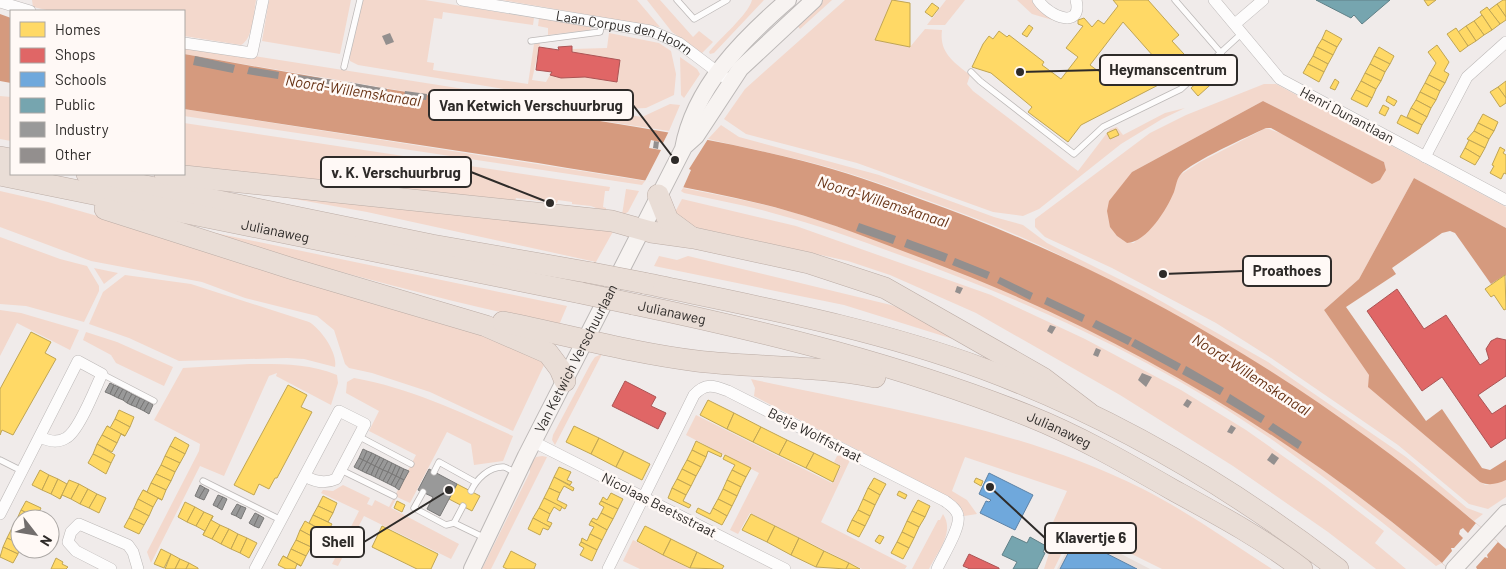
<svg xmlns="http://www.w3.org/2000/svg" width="1506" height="569" viewBox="0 0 1506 569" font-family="Barlow,sans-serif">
<rect width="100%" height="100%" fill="#f0ebea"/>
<polygon fill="#e9ded9" points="1077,531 1150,569 1057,569"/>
<g fill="#f3d8cc" fill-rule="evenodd">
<path d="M32,0h224c-2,12 -3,39 -15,45l-57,-9v-25h-133l-18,-4z"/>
<polygon points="269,0 351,0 340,54 262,41"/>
<polygon points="363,0 425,0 534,18 533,25 443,12 442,19 434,18 427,62 434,63 433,70 528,84 534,44 540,43 532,80 546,82 550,75 561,78 585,77 617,82 620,60 572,52 572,49 607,48 609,33 659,43 671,51 676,74 674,95 646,108 626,109 358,65 350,61 350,56"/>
<polygon points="502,0 637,0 660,27 659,27"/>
<polygon points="647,0 660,0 693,37 699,31 713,42 702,53 672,32"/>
<path d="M752,0h12l-50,53 -4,1 -1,-2c11,-14 39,-37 43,-52z"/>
<polygon points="823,0 832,0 800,29 796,24"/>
<path d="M845,0h47l-17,40 35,7 15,-18 17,1c-3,23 12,32 28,45l-3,9 6,7 105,80 32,-42 7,-2 6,8 42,-22 20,-5 -23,11 -41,25 -82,65 -16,7 -30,-4 -136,-49 -111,-29 -22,-15 21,-30z"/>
<polygon points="946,0 965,0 945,25 927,25"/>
<polygon points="1017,0 1035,0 1056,21 1032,14"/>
<polygon points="539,18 591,27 590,30 548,35 548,28 538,26"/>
<polygon points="184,45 642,117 670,104 680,105 669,131 397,90 184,54"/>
<polygon points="680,57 697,69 700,74 684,98 681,95"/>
<path d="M1264,84h12l230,123v21l-92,-50 -55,101 -35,31 46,65 115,110 21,-5v17l-18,12 -19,-5 -71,-59 -130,-89 -52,-33 -104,-55 -67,-31 -10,-10v-8l115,-86 36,-18zM1263,101l121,61 2,8 -120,-42 -66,34 -20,13 -46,68h-7l-10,-7 15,-64z"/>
<polygon points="0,96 11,97 11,141 0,139"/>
<polygon points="184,109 645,181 642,185 184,116"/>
<polygon points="184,123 610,187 609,191 605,191 603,207 606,208 606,212 591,206 572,204 572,202 558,200 557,203 516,198 515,202 184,169"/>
<path d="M721,125l18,12 140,38 115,42 29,8 24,18 98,49 123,70 138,95 61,51 16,6 -9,7c-112,-91 -222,-166 -350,-233 -44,-23 -88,-46 -134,-64 -60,-23 -122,-47 -185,-63 -32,-8 -65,-14 -97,-22z"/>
<polygon points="183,179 615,228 596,262 367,212"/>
<path d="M683,188c36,7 73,14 109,24 238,72 461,189 650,351l-6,3c-52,-43 -106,-85 -162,-125 -115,-80 -245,-140 -377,-187 -40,-15 -80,-29 -121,-40 -30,-9 -61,-14 -92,-21l-3,-2z"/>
<polygon points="626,189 639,191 628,212 622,215"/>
<polygon points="0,191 48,202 154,232 484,335 545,363 513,431 430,392 372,373 349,368 345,364 334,330 317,316 245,298 202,282 91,261 0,227"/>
<polygon points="682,199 796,226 991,295 1085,339 1181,390 1246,430 1324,485 1384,531 1375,543 1406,569 1376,569 1328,532 1233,466 1120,395 976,313 890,275 848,261 685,225 674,214"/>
<path d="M162,222l405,84 -8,19c-134,-28 -266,-66 -397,-103z"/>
<polygon points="0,237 60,259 87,266 99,286 99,291 84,322 26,306 0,304"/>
<polygon points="659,256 677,260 688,256 891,305 925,317 969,344 844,305 654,266"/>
<polygon points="94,268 118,273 104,284"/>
<path d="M125,275l66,9 118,38c12,7 29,31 26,45l-31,-8 -17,-1 -108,3 -50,-23 -40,-14 14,-32z"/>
<polygon points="0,310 21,313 79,330 70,350 17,323 0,356"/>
<polygon points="86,332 117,342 173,367 164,386 116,363 111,355 83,340"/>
<polygon points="602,354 555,445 552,440 553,435 591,363 595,357"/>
<path d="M249,364c31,0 59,-1 88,11l1,8 -7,22 -55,-29 1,-3 -8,3 -45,100 -24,-10 -49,97 -4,-11 52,-101 1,-7 -46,-24 29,-52z"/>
<path d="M354,378c56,10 107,34 159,58l-10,25 -29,4 -3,-21 -24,-12 -37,71 -13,-6 -6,11 68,36 -8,15 -87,-43 -26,50 -6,-2 27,-53 -38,-18 2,-3 10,1 10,-6 27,13 -3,6 5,2 3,-6 14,7 27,-52 -47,-24 10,-20 -33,-18 1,-11z"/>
<path d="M751,379c133,29 270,49 392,110 45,23 87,53 129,80h-110l-87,-43 -21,43h-10l8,-25 -7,-4 22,-49 -102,-34 -13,34 15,9 10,14 -13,2 -8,-14 -8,-5 -194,-101 1,-8z"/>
<polygon points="696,415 832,483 841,466 834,462 837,456 844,455 851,458 821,522 907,566 905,569 862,569 750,513 738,534 730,530 759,473 686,435"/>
<polygon points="542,456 547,457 491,569 482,569 530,472 529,465 536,457"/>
<path d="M943,514c12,18 -5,37 -14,55h-17l26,-49h2z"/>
<polygon points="633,540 691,569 640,569 623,561"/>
</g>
<g fill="#d59a7e">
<polygon points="0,14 11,18 11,83 0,81"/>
<path d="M184,54c81,14 161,29 242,41 127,19 253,35 377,66 40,10 79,24 117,38 216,76 415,199 586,350v20h-57c-157,-135 -331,-237 -525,-310 -45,-17 -90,-35 -136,-48 -82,-23 -167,-34 -250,-48 -118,-18 -236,-36 -354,-54z"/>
<path d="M1263,101l121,61 2,8 -6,10 -8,4 -101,-56h-5c-17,8 -75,34 -85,46 -4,4 -5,12 -7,18 -7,17 -27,50 -47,51l-10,-7 -7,-9 -3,-16 2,-10 23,-29z"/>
<path d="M1414,178l92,50v48l-1,-1 -14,9 -36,-51 -5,-2 -8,2 -50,35 4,6 -50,33 80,114 16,-12 40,59 8,2 16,-10v20c-9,4 -17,6 -26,2l-112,-95 1,-12 -45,-65 35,-31z"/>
</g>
<g fill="#f0ebea">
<polygon points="669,131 708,139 689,169 691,170 683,188 645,181 661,150 649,148 651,140 663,143"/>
<polygon points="1476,523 1498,542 1487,555 1488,558 1485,557 1476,567 1477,569 1449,569 1442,563 1452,551 1451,548 1454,548 1463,538 1459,534 1460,530 1463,528 1468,533"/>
</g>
<g fill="#ffd966" stroke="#c0a554" fill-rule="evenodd">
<polygon points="892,0 910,3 910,47 875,40"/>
<path d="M1113,0h35l31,35 -7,6 23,25 -114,59 -13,17 -40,-30 4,-5 -41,-34 -19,-6 11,-23 6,-8 4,3 6,-8 8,6 2,-2 35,27 -2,3 19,14 17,-22 -12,-9 17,-22 -5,-2v-4l6,-2 8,9 6,-7 6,4 14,-18zM1123,22l31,35 -44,23 -20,-15z"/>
<polygon points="1424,0 1436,0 1428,6"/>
<polygon points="1503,0 1506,0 1506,17 1497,4"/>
<polygon points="932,3 939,8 932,17 925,12"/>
<polygon points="1497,4 1506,17 1506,20 1500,24 1489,10"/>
<polygon points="1487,7 1500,24 1492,30 1480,12"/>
<polygon points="1482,15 1492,30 1484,35 1474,21"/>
<polygon points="1474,21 1484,35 1476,41 1466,26"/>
<polygon points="1029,25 1033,28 1027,37 1022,34"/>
<polygon points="1466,26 1476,41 1468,46 1458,32"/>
<polygon points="1456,28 1468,46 1460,52 1447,34"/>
<polygon points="1326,30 1342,39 1337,47 1322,39"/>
<polygon points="1322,39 1337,47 1333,55 1317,47"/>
<polygon points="1437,45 1449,62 1444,71 1449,74 1445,83 1429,75 1436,63 1428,52"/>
<polygon points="1317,47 1333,55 1328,64 1313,56"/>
<polygon points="1379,47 1394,56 1390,64 1374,56"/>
<polygon points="1313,56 1328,64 1324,72 1308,64"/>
<polygon points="1374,56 1390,64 1385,72 1370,64"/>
<polygon points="1220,62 1227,70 1198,96 1191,88"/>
<polygon points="1308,64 1324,72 1319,82 1303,73"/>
<polygon points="1370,64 1385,72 1381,81 1365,73"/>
<polygon points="1365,73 1381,81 1376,89 1361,81"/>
<polygon points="1429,75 1445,83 1440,91 1425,83"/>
<polygon points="1335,79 1339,82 1335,90 1330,88"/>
<polygon points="1361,81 1376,89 1372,98 1356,90"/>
<polygon points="1506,81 1506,98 1498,87"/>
<polygon points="1425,83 1440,91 1436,100 1420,92"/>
<polygon points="1498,87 1506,98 1506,103 1500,107 1490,92"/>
<polygon points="1356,90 1372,98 1367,107 1351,99"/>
<polygon points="1420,92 1436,100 1431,108 1416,100"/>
<polygon points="1388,96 1397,101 1394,106 1386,101"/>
<polygon points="1416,100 1431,108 1427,117 1411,108"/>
<polygon points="1383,105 1389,108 1385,116 1379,113"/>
<polygon points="1411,108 1427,117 1422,125 1407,117"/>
<polygon points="1483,114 1498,122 1494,131 1478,123"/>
<polygon points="1401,115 1422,125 1418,134 1397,123"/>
<polygon points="1478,123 1494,131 1489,139 1474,131"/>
<polygon points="1116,129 1119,135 1110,139 1107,133"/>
<polygon points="1474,131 1489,139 1485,148 1467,139"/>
<polygon points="1469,140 1485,148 1480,157 1465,148"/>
<polygon points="1500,147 1505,150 1503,153 1506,155 1506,174 1504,173 1501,179 1490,173 1494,166 1492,165"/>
<polygon points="1465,148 1480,157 1475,165 1460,157"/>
<polygon points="1505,275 1506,309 1504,310 1494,295 1491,297 1485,289"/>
<polygon points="31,332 51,342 45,353 56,359 13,435 2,430 0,435 0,389"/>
<polygon points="288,385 307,395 301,407 312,412 277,478 275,478 269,489 259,484 254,495 234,485"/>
<polygon points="708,400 734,413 727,429 700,415"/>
<polygon points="119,410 134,417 130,427 115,419"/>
<polygon points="734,413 761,427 753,442 727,429"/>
<polygon points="115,419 130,427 125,436 107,426 110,428"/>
<polygon points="107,426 125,436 121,434 117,443 102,435"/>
<polygon points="574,426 599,438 591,454 566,442"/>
<polygon points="761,427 787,440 779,455 753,442"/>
<polygon points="102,435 117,443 112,452 97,444"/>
<polygon points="175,437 189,445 185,454 170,446"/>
<polygon points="599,438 624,451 616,467 591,454"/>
<polygon points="787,440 814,453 806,468 779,455"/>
<polygon points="696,441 722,454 721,457 708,451 706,457 692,450"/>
<polygon points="97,444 115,455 111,463 93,454"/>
<polygon points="170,446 185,454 180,463 165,456"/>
<polygon points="692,450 706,457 701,467 687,460"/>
<polygon points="624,451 650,464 642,480 616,467"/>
<polygon points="814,453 840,466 833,482 806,468"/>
<polygon points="93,454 111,463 106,474 88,463"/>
<polygon points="725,455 751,468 746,477 732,470 735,465 723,459"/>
<polygon points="165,456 180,463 175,472 161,465"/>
<polygon points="687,460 701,467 696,476 682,469"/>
<polygon points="161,465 175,472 171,481 156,474"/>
<polygon points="559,467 571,472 567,480 572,482 570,485 554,477"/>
<polygon points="682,469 696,476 691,486 677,479"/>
<polygon points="40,470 49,475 42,490 32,485"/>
<polygon points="732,470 746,477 741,487 727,480"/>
<polygon points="156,474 171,481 166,490 151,483"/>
<polygon points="49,475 58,479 51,494 42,490"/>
<polygon points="554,477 574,488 573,491 564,486 560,493 549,488"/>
<polygon points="874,478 886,484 880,495 868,488"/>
<polygon points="976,478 983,481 981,486 974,482"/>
<polygon points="58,479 67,484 60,499 51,494"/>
<polygon points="677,479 691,486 686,495 672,488"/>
<polygon points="69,480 79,484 71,499 62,495 60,499"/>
<polygon points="727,480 741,487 737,496 723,489"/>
<polygon points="151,483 166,490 162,500 143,490 147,492"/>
<polygon points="79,484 88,489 80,504 71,499"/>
<polygon points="457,484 480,496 472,511 449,499"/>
<polygon points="549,488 560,493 557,500 567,505 565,509 544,498"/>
<polygon points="672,488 686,495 683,501 691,505 689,508 668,498"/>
<polygon points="868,488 880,495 875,505 863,499"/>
<polygon points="88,489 97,494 89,508 80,504"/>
<polygon points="723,489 737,496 732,506 718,499"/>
<polygon points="143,490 162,500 158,498 153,507 138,499"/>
<polygon points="899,491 907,495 905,499 897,495"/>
<polygon points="611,493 623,499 618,509 601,501 603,497 607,500"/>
<polygon points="97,494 106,498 99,513 89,508"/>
<polygon points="323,496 337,503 333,513 318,506"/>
<polygon points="544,498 562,507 560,511 554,507 550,514 539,508"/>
<polygon points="138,499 153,507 149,516 134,508"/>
<polygon points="718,499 732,506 727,516 713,508"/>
<polygon points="863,499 875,505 870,516 858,510"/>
<polygon points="918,500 930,506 925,517 912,511"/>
<polygon points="26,501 41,508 36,518 21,510"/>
<polygon points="397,501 405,505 402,512 394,508"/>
<polygon points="601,501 618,509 613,519 601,513 604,507 599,504"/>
<polygon points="185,502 195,507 187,522 178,517"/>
<polygon points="318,506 333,513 328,522 313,515"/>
<polygon points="195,507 204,512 196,526 187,522"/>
<polygon points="134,508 149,516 144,525 129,518"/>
<polygon points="539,508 550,514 547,521 552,523 550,527 533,518"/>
<polygon points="698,508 710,514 713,508 727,516 722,525 696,512"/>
<polygon points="21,510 36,518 35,519 20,519 20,521 17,519"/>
<polygon points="858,510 870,516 865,526 852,520"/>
<polygon points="912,511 925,517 919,527 907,521"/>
<polygon points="204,512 213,516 203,535 205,531 196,526"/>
<polygon points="601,513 613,519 607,530 591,521 593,518 597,520"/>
<polygon points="751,514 775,526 767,542 742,530"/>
<polygon points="313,515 332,524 327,533 309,523"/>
<polygon points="213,516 211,520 220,525 212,539 203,535"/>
<polygon points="129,518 144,525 139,534 124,527"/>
<polygon points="533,518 550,527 548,530 543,528 540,535 528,529"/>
<polygon points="17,519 20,521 20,532 12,528"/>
<polygon points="852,520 865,526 859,537 847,531"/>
<polygon points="305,521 319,529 315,538 300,530"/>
<polygon points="591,521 607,530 602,540 590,534 594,527 589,525"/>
<polygon points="907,521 919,527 914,538 902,532"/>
<polygon points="220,525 229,529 221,544 212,539"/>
<polygon points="382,526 438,554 431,569 417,569 372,547"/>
<polygon points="645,526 671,539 663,555 637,541"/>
<polygon points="775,526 799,538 791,555 767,542"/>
<polygon points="12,528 20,532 20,544 7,538"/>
<polygon points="229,529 238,534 231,549 221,544"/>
<polygon points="300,530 315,538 311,547 296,540"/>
<polygon points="902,532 914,538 909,548 897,542"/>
<polygon points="238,534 247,538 240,553 231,549"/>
<polygon points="590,534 602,540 597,550 581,542 582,538 587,541"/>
<polygon points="879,535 884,537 880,544 875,541"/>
<polygon points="7,538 20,544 18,554 3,547"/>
<polygon points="247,538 257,543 249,558 240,553"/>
<polygon points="799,538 824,551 816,567 791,555"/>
<polygon points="671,539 697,552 690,568 663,555"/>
<polygon points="296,540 311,547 306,556 291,549"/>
<polygon points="581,542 597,550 592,561 580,555 584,548 579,545"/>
<polygon points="897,542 909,548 903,559 891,553"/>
<polygon points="3,547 18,554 13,563 0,557"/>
<polygon points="161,549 171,554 164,568 154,564"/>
<polygon points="291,549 306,556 301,566 283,556 287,558"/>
<polygon points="511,551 536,564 534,569 507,569 503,567"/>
<polygon points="824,551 849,563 846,569 816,567"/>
<polygon points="697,552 724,566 722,569 690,568"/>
<polygon points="171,554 180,559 175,569 165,569"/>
<polygon points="283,556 301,566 297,564 295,569 286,569 278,565"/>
<polygon points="56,558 63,562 62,564 68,567 66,569 51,569"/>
<polygon points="180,559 189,563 186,569 175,569"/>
<polygon points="189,563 198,568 198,569 186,569"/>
<polygon points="849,563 860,569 846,569"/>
</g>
<g fill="#e06666" stroke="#ab5454">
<polygon points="572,46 572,52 620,60 617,82 585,77 561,78 550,75 552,72 536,70 539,47 559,50 558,47"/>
<polygon points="1397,289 1424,329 1446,315 1480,365 1489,359 1486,349 1491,341 1497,338 1506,340 1506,376 1478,395 1492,414 1506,405 1506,438 1491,448 1442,377 1422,391 1367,311"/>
<polygon points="625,381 656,397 651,406 666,413 658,429 612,406"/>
<polygon points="969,554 999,568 999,569 970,569 963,566"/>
</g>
<g fill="#6fa8dc" stroke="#5c82a6">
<polygon points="989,473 1033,495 1015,530 980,513 986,501 989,502 991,500 979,494"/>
<polygon points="1076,538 1137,569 1060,569"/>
</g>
<g fill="#76a5af" stroke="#608087">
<polygon points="1316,0 1390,0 1362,24 1354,15 1351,18"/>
<polygon points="1012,536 1027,543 1030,537 1046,546 1043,552 1045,553 1037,569 1013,569 1017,562 1002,555"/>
</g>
<g fill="#999" stroke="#797877">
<polygon points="110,383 114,385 110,394 105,392"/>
<polygon points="114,385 119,387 114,396 110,394"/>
<polygon points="119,387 123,389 118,398 114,396"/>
<polygon points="123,389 127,391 123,400 118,398"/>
<polygon points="127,391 132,394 127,403 123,400"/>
<polygon points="132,394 136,396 131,405 127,403"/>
<polygon points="136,396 140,398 136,407 131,405"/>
<polygon points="140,398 145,400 140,409 136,407"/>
<polygon points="145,400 149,402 144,411 140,409"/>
<polygon points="149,402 153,405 149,414 144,411"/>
<polygon points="363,449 367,451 363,460 359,458"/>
<polygon points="367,451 372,453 367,462 363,460"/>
<polygon points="372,453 376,455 371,464 367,462"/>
<polygon points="376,455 380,457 375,466 371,464"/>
<polygon points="380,457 384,459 379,468 375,466"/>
<polygon points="359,458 363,460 358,469 354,467"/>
<polygon points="384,459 388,461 383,470 379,468"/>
<polygon points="363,460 367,462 362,471 358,469"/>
<polygon points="388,461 392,463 388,472 383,470"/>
<polygon points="367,462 371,464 366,473 362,471"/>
<polygon points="392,463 396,465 392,474 388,472"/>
<polygon points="371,464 375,466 371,475 366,473"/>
<polygon points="396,465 400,467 396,476 392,474"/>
<polygon points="375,466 379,468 375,477 371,475"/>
<polygon points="400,467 404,469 400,478 396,476"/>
<polygon points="379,468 383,470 379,479 375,477"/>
<polygon points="404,469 409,471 404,480 400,478"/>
<polygon points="429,469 457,484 440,516 427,509 433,497 418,490"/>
<polygon points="383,470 388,472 383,481 379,479"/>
<polygon points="388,472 392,474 387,483 383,481"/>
<polygon points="392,474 396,476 391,485 387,483"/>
<polygon points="396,476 400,478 395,487 391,485"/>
<polygon points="400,478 404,480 399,490 395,487"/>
<polygon points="200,485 205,488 199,498 195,496"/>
<polygon points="205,488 209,490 204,500 199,498"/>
<polygon points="218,495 223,497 217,507 213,505"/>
<polygon points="223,497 227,499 222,510 217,507"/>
<polygon points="237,504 241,506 236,516 231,514"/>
<polygon points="241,506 246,508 241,519 236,516"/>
<polygon points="255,513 259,515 254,526 249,523"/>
<polygon points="259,515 264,518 259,528 254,526"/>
</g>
<g fill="#938f8e">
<polygon points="390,33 394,42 386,45 382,36"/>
<polygon points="195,56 235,65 233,73 193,65"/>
<polygon points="249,67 279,72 278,79 247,74"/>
<polygon points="292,74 334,80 333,88 291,82"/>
<polygon points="348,82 387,89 386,97 346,91"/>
<polygon points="405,91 427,94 426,100 404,97"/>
<polygon points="654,141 659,142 658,149 653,148"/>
<polygon points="859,223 896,236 893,244 856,231"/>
<polygon points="907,239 948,254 945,262 904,247"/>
<polygon points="955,258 990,272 987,279 952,265"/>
<polygon points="1000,277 1033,293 1030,300 997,283"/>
<polygon points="957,286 963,288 960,294 955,292"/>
<polygon points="1047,297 1085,315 1082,322 1044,304"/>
<polygon points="1096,320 1132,338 1128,345 1092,327"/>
<polygon points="1050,325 1056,327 1052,334 1047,331"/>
<polygon points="1135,339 1181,364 1177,371 1131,346"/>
<polygon points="1096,348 1101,350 1098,357 1093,355"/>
<polygon points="1186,366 1224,388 1220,395 1182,374"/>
<polygon points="1142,373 1152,377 1146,387 1138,380"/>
<polygon points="1230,394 1265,416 1261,423 1226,402"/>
<polygon points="1187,399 1192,402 1188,408 1183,405"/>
<polygon points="1273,423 1302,442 1298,449 1268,429"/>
<polygon points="1231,425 1236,428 1232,434 1227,432"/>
<polygon points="1272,453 1279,458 1274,465 1267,460"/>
</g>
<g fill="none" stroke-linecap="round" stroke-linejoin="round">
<defs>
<g id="lane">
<polyline points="677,0 694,19 727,0"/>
<polyline points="1175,0 1221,53"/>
<polyline points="531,41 600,32 602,22"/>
<polyline points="344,67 360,0"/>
<polyline points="971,72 980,81 1074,154 1103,127 1181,89 1241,34"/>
<polyline points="102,374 154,401"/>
<polyline points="358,436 411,464"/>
<polyline points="0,460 22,471"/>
<polyline points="341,470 394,496"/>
<polyline points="434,472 439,462 475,482"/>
<polyline points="203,481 281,520"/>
<path d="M471,491c5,-11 18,-25 33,-24 3,1 8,4 11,5"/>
<polyline points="423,492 414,508 446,525 454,523"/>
<polyline points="463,506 454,523 485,538"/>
</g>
<g id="street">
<path id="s1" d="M462,0l189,31 28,12 45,34"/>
<path d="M1038,0c12,18 45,29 38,0"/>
<polyline points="1214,0 1280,79 1506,200"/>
<polyline points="0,2 30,11"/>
<polyline points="1235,24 1263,0"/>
<polyline points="184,43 252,53 263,0"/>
<polyline points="1425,157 1467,77 1506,42"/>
<polyline points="534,442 785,569"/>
<path d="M0,514l78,-153 24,13c-7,15 -23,57 -36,64 -8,5 -18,3 -26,-1"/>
<polyline points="111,569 76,551 68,542 71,532 79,524 128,545 133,552 138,569"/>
<path d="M255,569l84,-158 26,13 -29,55c-11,5 -21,3 -31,-3"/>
<path d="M608,569l86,-174c11,-12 19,-10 34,-4l217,110c5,4 12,8 13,15 3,12 -16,41 -21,53"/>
</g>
<g id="secondary">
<polyline points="686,145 696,136 740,69 814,0"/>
<path id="s2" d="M472,569l54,-113 157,-307c11,-62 60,-110 105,-149"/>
<polyline points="1454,569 1506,513"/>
</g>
<g id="highway">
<polyline points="0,157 11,159"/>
<polyline points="87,174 432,245 592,273"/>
<polyline points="165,174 612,221 651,232 694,238 809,263 885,288 1043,378 1089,413"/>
<path id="s3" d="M0,175l581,118"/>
<polyline points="658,195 668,220 691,237"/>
<polyline points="105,209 293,269 486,326 548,353 560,369 565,381"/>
<path d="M644,283c114,24 230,45 340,86 129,48 245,116 354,200"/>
<path id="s4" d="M633,304c134,28 268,61 396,112 50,20 97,47 144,74 44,24 89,48 129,79"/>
<path d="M503,322c65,13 128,31 194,39 60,7 118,4 178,16"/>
</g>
</defs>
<use href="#lane" stroke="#bcb8b7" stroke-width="7"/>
<use href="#street" stroke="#bcb8b7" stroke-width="12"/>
<use href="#secondary" stroke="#bcb8b7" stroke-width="18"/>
<use href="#highway" stroke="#bbaca5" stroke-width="22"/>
<use href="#lane" stroke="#fdfcfc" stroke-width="5.5"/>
<use href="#street" stroke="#fdfcfc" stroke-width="11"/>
<use href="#secondary" stroke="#f7f3f1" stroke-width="16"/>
<use href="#highway" stroke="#e9ddd6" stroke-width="21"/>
<defs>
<g id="highway-bridge">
<polyline points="592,273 644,283"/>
<polyline points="581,293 633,304"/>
</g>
</defs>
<use href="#highway-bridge" stroke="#bbaca5" stroke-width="22" stroke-linecap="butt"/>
<use href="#highway-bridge" stroke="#e9ddd6" stroke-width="21"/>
</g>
<g text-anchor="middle" stroke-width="5" stroke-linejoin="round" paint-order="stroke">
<g font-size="14" fill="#2e2b29" stroke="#fff9f6">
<text dy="5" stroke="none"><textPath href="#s1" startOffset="166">Laan Corpus den Hoorn</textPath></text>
<text transform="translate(1347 115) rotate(28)" y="5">Henri Dunantlaan</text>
<text dy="5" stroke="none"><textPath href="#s3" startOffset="281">Julianaweg</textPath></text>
<text dy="5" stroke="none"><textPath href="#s4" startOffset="40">Julianaweg</textPath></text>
<text dy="5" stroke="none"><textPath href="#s2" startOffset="235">Van Ketwich Verschuurlaan</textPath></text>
<text dy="5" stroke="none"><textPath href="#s4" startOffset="445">Julianaweg</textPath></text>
<text transform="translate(815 435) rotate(27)" y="5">Betje Wolffstraat</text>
<text transform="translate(659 505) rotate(27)" y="5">Nicolaas Beetsstraat</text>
</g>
<g font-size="15" font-style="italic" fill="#673214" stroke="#fff9f6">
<text transform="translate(353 91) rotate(9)" y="5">Noord-Willemskanaal</text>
<text transform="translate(883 202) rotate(18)" y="5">Noord-Willemskanaal</text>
<text transform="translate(1251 375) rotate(33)" y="5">Noord-Willemskanaal</text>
</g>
</g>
<path fill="none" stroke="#2e2b29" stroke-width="2" d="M1020 72L1100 70M675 160L633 105M550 203L471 172M1163 274L1243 271M990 487L1045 538M449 490L364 542"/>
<g fill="#2e2b29" stroke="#fff9f6" stroke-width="2">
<circle cx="1020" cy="72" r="5"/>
<circle cx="675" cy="160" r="5"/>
<circle cx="550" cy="203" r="5"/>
<circle cx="1163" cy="274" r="5"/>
<circle cx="990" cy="487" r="5"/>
<circle cx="449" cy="490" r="5"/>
</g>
<g fill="#fff9f6" stroke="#2e2b29" stroke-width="2">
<rect x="1100" y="55" width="137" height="30" rx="5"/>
<rect x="429" y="90" width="204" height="30" rx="5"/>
<rect x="321" y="157" width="150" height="30" rx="5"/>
<rect x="1243" y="256" width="88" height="30" rx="5"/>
<rect x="1045" y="523" width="91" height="30" rx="5"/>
<rect x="311" y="527" width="53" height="30" rx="5"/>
</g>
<g font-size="15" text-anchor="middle" font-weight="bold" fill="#2e2b29">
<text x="1168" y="75">Heymanscentrum</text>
<text x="531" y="111">Van Ketwich Verschuurbrug</text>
<text x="396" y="178">v. K. Verschuurbrug</text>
<text x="1287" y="276">Proathoes</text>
<text x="1091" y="543">Klavertje 6</text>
<text x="338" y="547">Shell</text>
</g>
<rect x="10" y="10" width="175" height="165" fill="#fff9f6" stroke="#aba7a4"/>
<rect x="20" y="22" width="25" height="15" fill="#ffd966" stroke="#aba7a4"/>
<text x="55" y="35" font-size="15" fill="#2e2b29">Homes</text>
<rect x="20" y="48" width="25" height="15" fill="#e06666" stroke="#aba7a4"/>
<text x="55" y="60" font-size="15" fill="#2e2b29">Shops</text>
<rect x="20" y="72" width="25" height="15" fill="#6fa8dc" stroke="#aba7a4"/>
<text x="55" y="85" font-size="15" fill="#2e2b29">Schools</text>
<rect x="20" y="98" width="25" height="15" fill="#76a5af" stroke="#aba7a4"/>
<text x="55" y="110" font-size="15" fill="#2e2b29">Public</text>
<rect x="20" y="122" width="25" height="15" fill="#999999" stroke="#aba7a4"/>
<text x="55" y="135" font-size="15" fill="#2e2b29">Industry</text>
<rect x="20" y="148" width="25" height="15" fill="#938f8e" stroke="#aba7a4"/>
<text x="55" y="160" font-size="15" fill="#2e2b29">Other</text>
<g transform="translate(35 534) rotate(121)"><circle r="24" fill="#fff9f6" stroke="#aba7a4"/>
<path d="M0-4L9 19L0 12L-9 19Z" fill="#726e6d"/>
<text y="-8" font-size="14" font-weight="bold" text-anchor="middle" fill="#2e2b29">N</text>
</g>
</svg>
